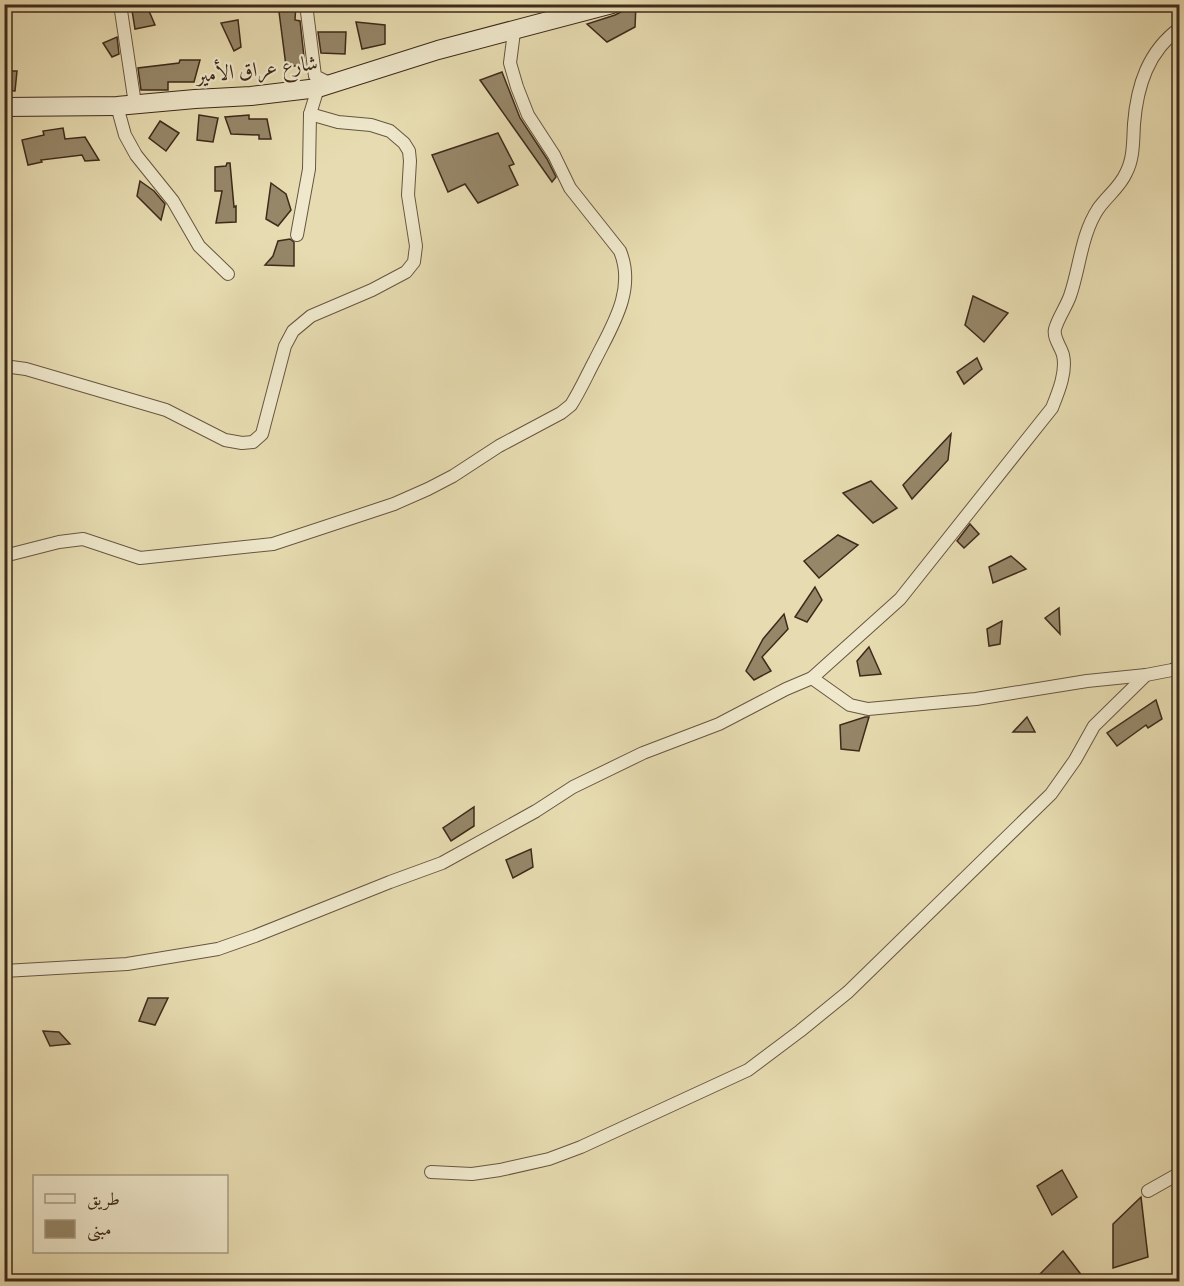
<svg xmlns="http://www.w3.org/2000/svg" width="1184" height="1286" viewBox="0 0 1184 1286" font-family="'IM FELL French Canon',Amiri,serif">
<rect width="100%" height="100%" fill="#e7dcb1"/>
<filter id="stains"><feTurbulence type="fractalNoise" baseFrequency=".00333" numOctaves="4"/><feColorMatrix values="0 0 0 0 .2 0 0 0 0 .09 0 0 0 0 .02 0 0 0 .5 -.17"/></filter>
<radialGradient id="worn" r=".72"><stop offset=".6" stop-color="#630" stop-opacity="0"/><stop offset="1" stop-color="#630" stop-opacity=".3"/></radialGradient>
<g fill="#968769" stroke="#3e2a1a" stroke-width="1.5">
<polygon points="131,4 146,4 155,25 135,29"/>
<polygon points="278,4 296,4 295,20 300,21 305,66 286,66"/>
<polygon points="636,4 635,27 607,42 587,24 615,15"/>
<polygon points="238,20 241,47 234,51 221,23"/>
<polygon points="356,22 385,25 385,44 362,49"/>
<polygon points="318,32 346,32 345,54 321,53"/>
<polygon points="117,37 119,54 112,57 103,43"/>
<polygon points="180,60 200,60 194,82 168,82 168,90 141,90 138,68 179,63"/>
<polygon points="4,71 17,71 15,91 4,90"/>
<polygon points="502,72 520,118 547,159 556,177 552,182 480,80"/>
<polygon points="199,115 218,118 213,142 197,140"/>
<polygon points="249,115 249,119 267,119 271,139 259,139 259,135 231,134 225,117"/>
<polygon points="160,121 179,133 166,151 149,138"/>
<polygon points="63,128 65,139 85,137 99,160 85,161 82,155 41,160 42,162 28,165 22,140 44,135 43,131"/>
<polygon points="498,133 514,164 509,166 518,185 478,203 465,184 448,192 432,155"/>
<polygon points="227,163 230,163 234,207 236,206 236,222 216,223 222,191 215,191 215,167 226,166"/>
<polygon points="140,181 154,191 165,204 161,220 137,196"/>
<polygon points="271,183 286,194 291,210 278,226 266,219"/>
<polygon points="290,239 294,242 294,266 265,265 273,256 278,241"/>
<polygon points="973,296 1008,313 984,342 965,325"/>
<polygon points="977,358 982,369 964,384 957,372"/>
<polygon points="951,434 948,460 912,499 903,485"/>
<polygon points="871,481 897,508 873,523 843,493"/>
<polygon points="970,524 979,534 964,548 957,541"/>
<polygon points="838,535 858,545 819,578 804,561"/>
<polygon points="1011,556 1026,569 993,583 989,567"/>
<polygon points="815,587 822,600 807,622 795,617"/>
<polygon points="1059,608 1060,634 1045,618"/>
<polygon points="784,614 788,629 762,657 771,671 754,680 746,671 763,639"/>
<polygon points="1002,621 1000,644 989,646 987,629"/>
<polygon points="869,647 881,674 860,676 857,661"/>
<polygon points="1156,700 1162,719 1148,728 1146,725 1117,746 1107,733"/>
<polygon points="865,717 869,717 859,751 841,749 840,725"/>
<polygon points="1027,717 1035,732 1013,732"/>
<polygon points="474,807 474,826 451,841 443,828"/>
<polygon points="531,849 533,867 513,878 506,860"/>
<polygon points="148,998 168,998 155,1025 139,1021"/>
<polygon points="43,1031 59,1032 70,1044 50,1046"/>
<polygon points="1062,1170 1077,1197 1052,1215 1037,1186"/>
<polygon points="1141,1197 1148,1257 1113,1268 1113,1224"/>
<polygon points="1063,1251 1086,1281 1033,1281"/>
</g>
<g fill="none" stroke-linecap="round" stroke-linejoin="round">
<defs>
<g id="street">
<polyline points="120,4 135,104"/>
<polyline points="306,4 315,76 331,84"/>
<polyline points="117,106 125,135 136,155 173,201 199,246 228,274"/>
<polyline points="297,235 309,169 310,114 318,88"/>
<polyline points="4,366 26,369 166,410 225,440 242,443 253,442 262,434 285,346 293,331 311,316 372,290 406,272 414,262 416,246 408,195 410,161 409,151 404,143 390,131 371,125 338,122 310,114"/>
<path d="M4,556l55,-14 24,-3 57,19 133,-14 121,-40 34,-15 25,-13 46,-30 62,-33 10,-8c9,-14 16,-30 24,-45 17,-34 41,-70 25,-109l-50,-63 -16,-33 -26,-40 -11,-28 -7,-24 4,-31"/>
<polyline points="812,678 850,705 868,709 976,699 1087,681 1146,675 1172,670 1180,666"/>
<path d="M4,971l123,-7 91,-15 37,-13 135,-54 52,-19 94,-52 37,-24 70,-34 76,-29 67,-35 26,-11 88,-79 152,-191c6,-15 15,-36 11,-53 -2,-8 -10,-17 -8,-26 3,-11 11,-22 15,-33 10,-29 11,-61 28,-87 9,-13 22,-22 28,-36 8,-15 7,-33 8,-49 3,-38 14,-73 46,-96"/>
<polyline points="431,1172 472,1174 500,1170 549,1159 581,1147 748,1070 800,1031 848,992 1051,794 1075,760 1094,726 1146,675"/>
<polyline points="1148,1191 1180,1173"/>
</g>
<polyline id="secondary" points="4,107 117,106 195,99 251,96 318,88 438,50 612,4"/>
</defs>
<use href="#street" stroke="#685640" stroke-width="14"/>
<use href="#secondary" stroke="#3e2a1a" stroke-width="20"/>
<use href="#street" stroke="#efe8cc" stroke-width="12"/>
<use href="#secondary" stroke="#efe8cc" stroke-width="18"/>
</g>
<g text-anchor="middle" stroke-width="4.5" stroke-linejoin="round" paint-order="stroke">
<g font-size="21" fill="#3e2a1a" stroke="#efe8cc">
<text transform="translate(257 69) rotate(-6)" y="7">شارع عراق الأمير</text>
</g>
</g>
<rect width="1184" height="1286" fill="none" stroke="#e7dcb1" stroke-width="24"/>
<rect x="6" y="6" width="1172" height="1274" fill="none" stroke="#3e2a1a" stroke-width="3"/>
<rect x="12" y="12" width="1160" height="1262" fill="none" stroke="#3e2a1a" stroke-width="1.5"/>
<rect x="33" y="1175" width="195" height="78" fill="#efe8cc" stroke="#a89c85" stroke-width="1.5"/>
<rect x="45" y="1194" width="30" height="9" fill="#efe8cc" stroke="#a89c85" stroke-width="1.5"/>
<text x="87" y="1205" font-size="18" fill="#3e2a1a">طريق</text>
<rect x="45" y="1220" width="30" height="18" fill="#968769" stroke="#a89c85" stroke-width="1.5"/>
<text x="87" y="1235" font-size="18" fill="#3e2a1a">مبنى</text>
<rect width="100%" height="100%" filter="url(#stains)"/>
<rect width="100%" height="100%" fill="url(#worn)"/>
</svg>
